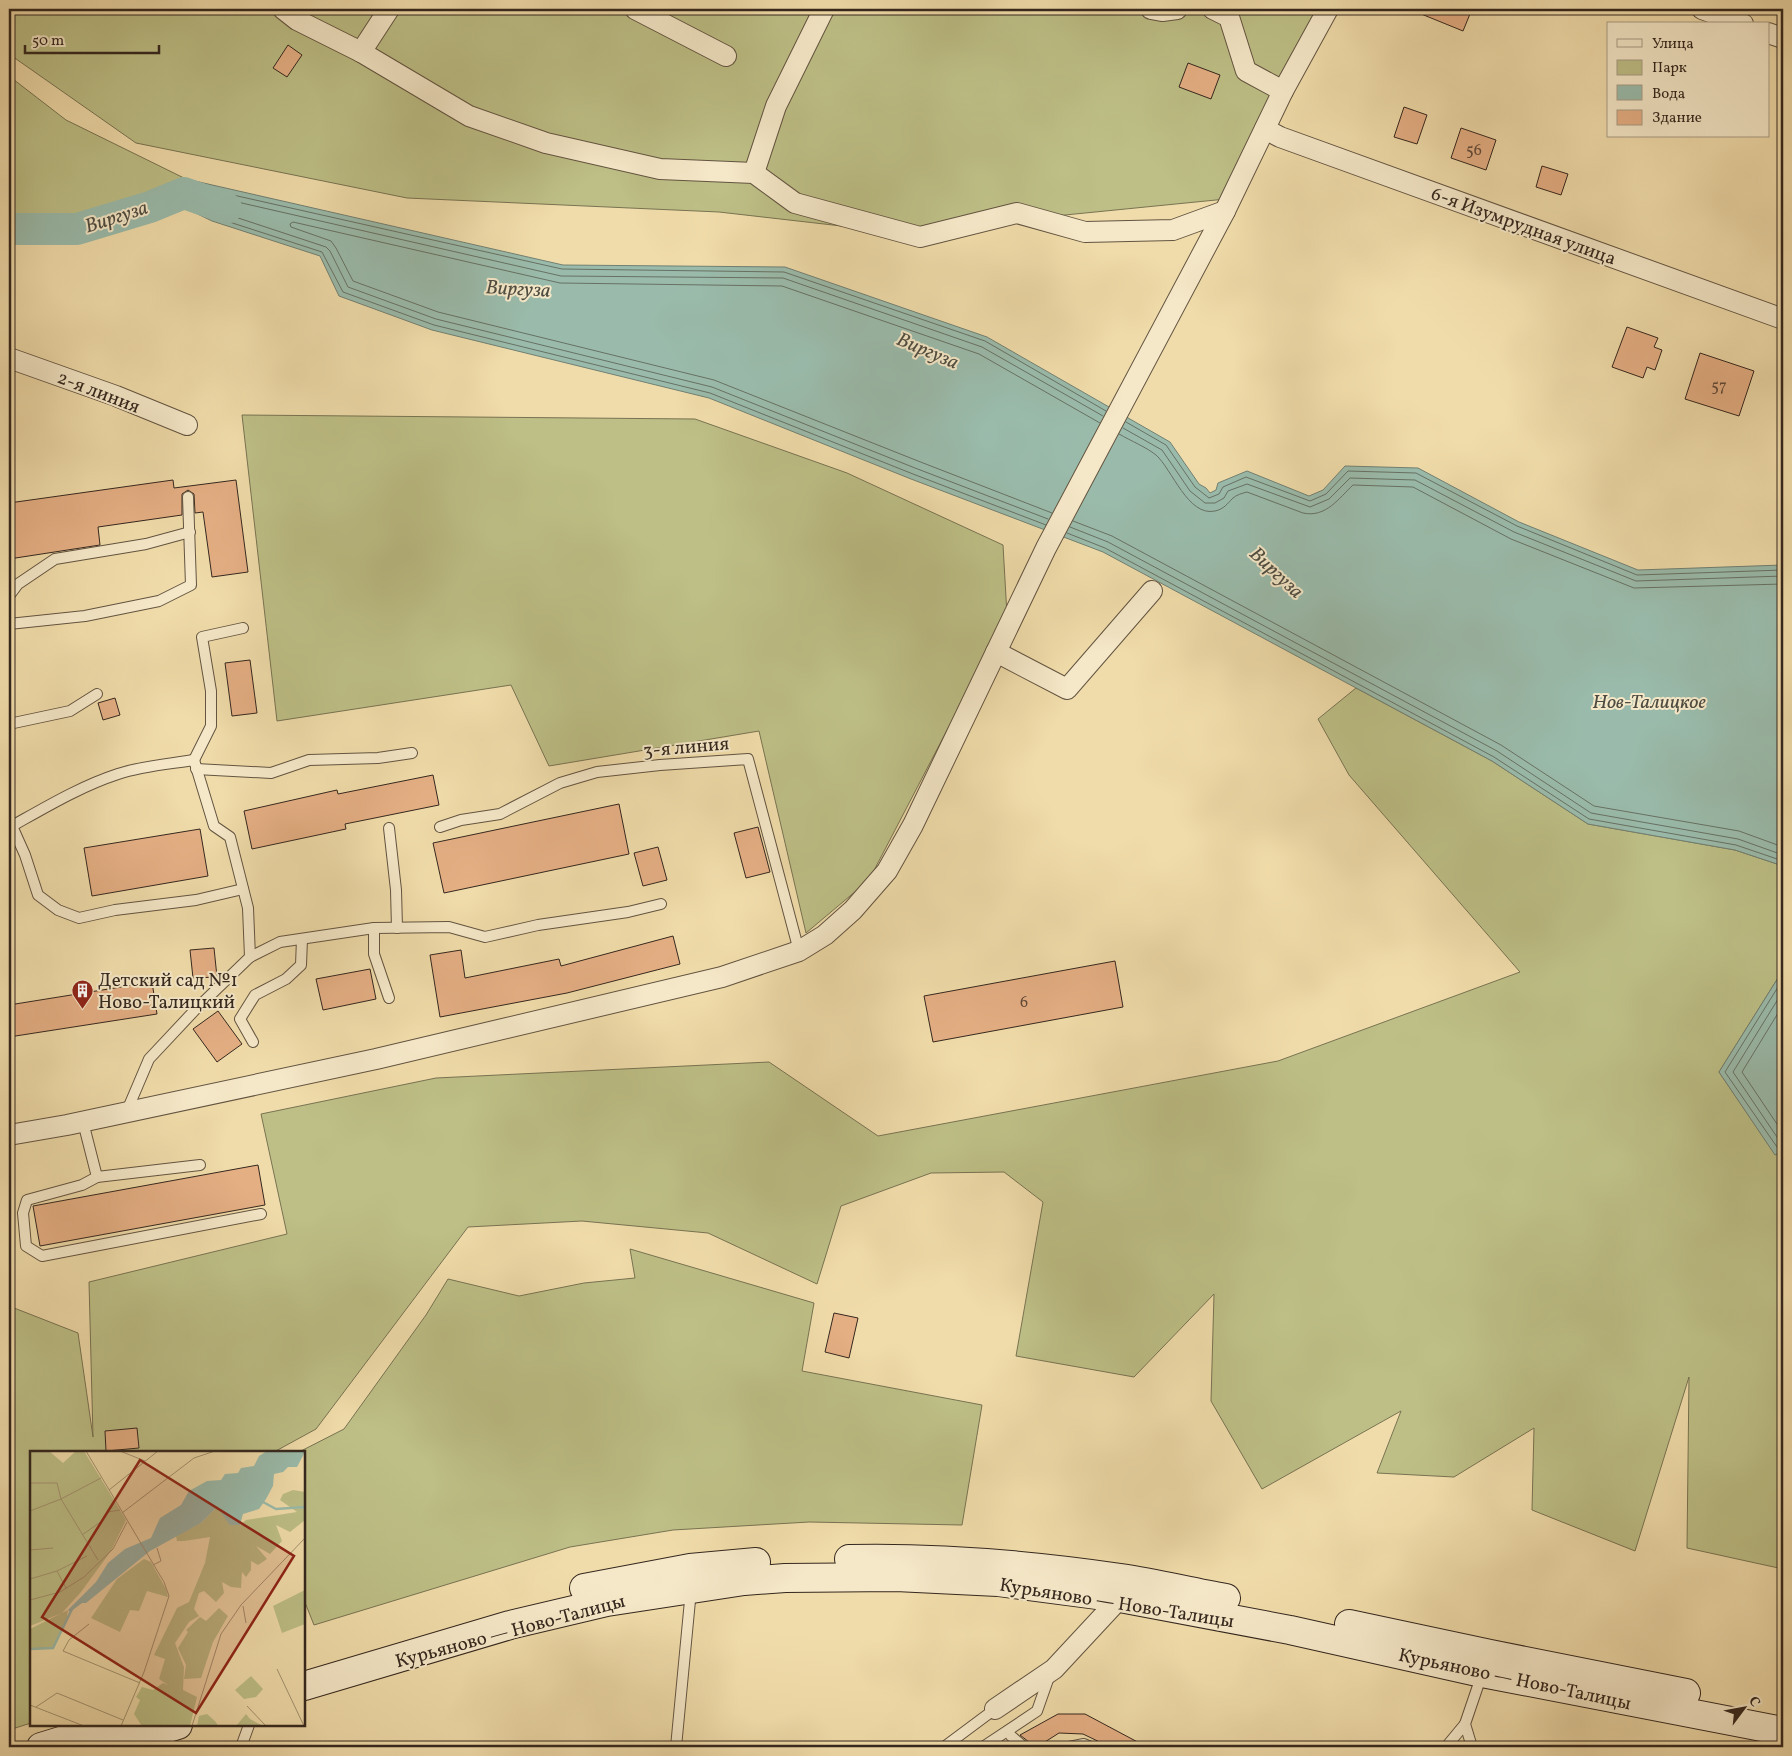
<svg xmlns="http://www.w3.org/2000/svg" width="1792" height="1756" viewBox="0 0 1792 1756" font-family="Vollkorn,serif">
<rect width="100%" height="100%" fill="#f0dcaa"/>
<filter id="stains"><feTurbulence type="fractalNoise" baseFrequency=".004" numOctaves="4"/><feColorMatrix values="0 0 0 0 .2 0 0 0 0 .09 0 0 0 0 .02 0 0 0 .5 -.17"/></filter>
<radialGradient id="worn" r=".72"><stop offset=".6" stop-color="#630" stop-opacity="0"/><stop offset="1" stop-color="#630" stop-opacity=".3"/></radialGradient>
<g fill="#bdbf86" stroke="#787352">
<polygon points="9,9 1321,9 1226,199 894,232 719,212 407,198 136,143 9,54"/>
<polygon points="9,76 66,120 186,179 181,206 150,207 77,229 9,229"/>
<polygon points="242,415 695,419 847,473 1003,545 1007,615 869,880 806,933 759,731 549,766 511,685 277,721"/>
<polygon points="1356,688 1492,761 1588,824 1735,850 1783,866 1783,970 1719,1072 1775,1154 1783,1157 1783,1569 1687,1548 1689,1377 1635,1551 1532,1510 1534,1428 1454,1477 1377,1473 1401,1411 1262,1489 1211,1401 1214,1294 1134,1377 1016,1356 1043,1202 1004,1172 931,1173 841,1206 817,1284 708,1233 582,1221 468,1227 316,1429 274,1452 31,1452 31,1723 9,1730 9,1306 78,1333 93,1437 89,1282 287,1234 261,1114 436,1078 769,1062 878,1136 1278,1061 1520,972 1349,775 1318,719"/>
<polygon points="630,1249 814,1303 802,1371 982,1405 962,1525 809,1522 673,1530 570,1547 314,1625 304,1600 304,1452 299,1452 344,1429 426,1315 448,1279 519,1296 584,1283 635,1278"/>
</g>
<g fill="#9abbab" stroke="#718073">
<polygon points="186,179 563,265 785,267 987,337 1170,442 1199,484 1206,488 1210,493 1216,490 1218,483 1247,471 1309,496 1323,490 1345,466 1418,468 1519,522 1638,570 1783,565 1783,866 1735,850 1588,824 1492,761 1103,552 911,479 709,398 432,330 339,296 320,256 212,221 181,206"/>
<polygon points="1783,970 1783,1152 1775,1155 1719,1072"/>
</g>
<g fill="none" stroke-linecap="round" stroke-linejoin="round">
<g stroke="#677164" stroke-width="1">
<polyline points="1126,422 1166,445 1195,487 1209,498 1219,494 1223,487 1246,477 1310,501 1326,494 1348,471 1416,473 1517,526 1637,575 1783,570"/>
<polyline points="1123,428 1162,450 1190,491 1205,503 1215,503 1224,498 1228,491 1247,484 1310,507 1329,499 1350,478 1415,480 1514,532 1636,581 1783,576"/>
<path d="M1119,434c12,7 27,13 37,21 16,14 32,62 59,56 9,-2 12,-7 18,-13 3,-3 10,-5 14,-6l56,21c23,5 36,-15 50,-28l60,2 98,52 123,49 149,-4"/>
<polyline points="1052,513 918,461 714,380 438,312 353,281 336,248 331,241 291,227 290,224 293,222 560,283 782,286 979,354 1100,423"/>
<polyline points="1048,519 915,468 712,387 436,319 348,287 330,251 326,247 217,211 195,200 195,195 198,193 561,276 783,278 982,347 1103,416"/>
<polyline points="1073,521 1112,536 1501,745 1594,806 1739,831 1783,847"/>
<polyline points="1046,525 913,474 710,393 434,325 343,292 322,252 214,217 188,204 190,187 193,186 562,269 784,272 985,341 1106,411"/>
<polyline points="1070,527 1108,542 1497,751 1591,813 1738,839 1783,855"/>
<polyline points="1067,533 1105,548 1494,757 1589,819 1736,845 1783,861"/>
<polyline points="1783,979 1725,1072 1777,1147 1783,1148"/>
<polyline points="1783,991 1733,1072 1779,1140 1783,1142"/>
<polyline points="1783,1005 1742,1072 1783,1133"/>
</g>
<polyline stroke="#9abbab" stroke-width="32" points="9,229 77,229 150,207 184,193 226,208"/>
</g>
<g fill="#e5af84" stroke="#34271e">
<polygon points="1409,9 1472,9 1463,31"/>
<polygon points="288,45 302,55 287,77 273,68"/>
<polygon points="1188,63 1220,75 1211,99 1179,87"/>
<polygon points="1404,107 1427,115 1417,144 1394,137"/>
<polygon points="1461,128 1496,140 1486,170 1451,158"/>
<polygon points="1542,166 1568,174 1561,195 1536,187"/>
<polygon points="1627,327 1658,338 1654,347 1662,350 1655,370 1647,367 1643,378 1612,367"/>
<polygon points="1700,353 1754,371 1739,416 1685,399"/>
<polygon points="173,480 174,488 236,480 248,572 212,577 203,512 195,513 194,494 188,490 182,494 182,515 98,527 100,545 9,559 9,503"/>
<polygon points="250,660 257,713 232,716 225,663"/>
<polygon points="115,698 120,715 103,720 98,703"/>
<polygon points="433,775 439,805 345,824 346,829 252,849 244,811 337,790 338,794"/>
<polygon points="619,804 629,854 444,893 433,843"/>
<polygon points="758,827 770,872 746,878 734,833"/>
<polygon points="200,829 208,876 92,896 84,848"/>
<polygon points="658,847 667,880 643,886 634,853"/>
<polygon points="673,936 680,964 567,993 440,1017 430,955 461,950 465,978 559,959 561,966"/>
<polygon points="214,948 217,977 193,978 190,950"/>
<polygon points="1115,961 1123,1007 933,1042 924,996"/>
<polygon points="370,969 376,999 323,1010 316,979"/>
<polygon points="152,982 157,1014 9,1037 9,1005"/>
<polygon points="218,1011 242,1044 217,1062 193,1029"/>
<polygon points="258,1165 265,1205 40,1246 33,1206"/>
<polygon points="834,1313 858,1318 849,1358 825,1352"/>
<polygon points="137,1428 139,1448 106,1451 105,1431"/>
<polygon points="1058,1714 1085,1714 1147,1747 1110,1747 1083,1734 1059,1733 1037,1747 1031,1747 1029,1742 1020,1735"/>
</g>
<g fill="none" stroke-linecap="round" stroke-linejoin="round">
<defs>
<g id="lane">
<polyline points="9,596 18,584 55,559 146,544 190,532"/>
<polyline points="9,624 85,616 159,601 191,585 188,497"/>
<polyline points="9,724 70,711 97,694"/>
<polyline points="194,760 211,726 211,691 202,637 243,628"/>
<polyline points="196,769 271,773 309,760 378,758 412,753"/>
<path d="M9,825l3,1c34,-19 69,-40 106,-52 24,-8 51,-10 76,-14l20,66 16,11 18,71 2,49"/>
<polyline points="12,826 25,855 38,895 58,910 79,918 115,910 196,900 243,889"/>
<polyline points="440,827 461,820 500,814 560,783 597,772 660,765 748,759 799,951"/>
<polyline points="389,828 396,890 397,928"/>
<polyline points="374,928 374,954 389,998"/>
<polyline points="253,1042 240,1019 255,995 286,979 301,965 302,939"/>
<polyline points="126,1113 149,1059 194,1011 250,957 280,942 374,928 449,927 485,937 538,925 628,912 661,904"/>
<polyline points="83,1122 97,1177 82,1185 27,1200 23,1213 26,1246 42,1256 261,1214"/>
<polyline points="97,1177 200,1165"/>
<polyline points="1008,1731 1011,1736 1024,1747"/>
<polyline points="241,1747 249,1725"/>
<polyline points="676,1747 691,1590"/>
<polyline points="944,1747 995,1709"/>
<polyline points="983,1747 1037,1711 1050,1674"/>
<polyline points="1069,1747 1084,1744 1091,1747"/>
<polyline points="1446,1747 1465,1724"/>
<polyline points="1472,1747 1465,1724 1482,1674"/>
</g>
<g id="street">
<polyline points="283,9 297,20 361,52 469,116 546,143 660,169 754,173 795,203 920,237 1017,213 1085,232 1173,230 1225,211"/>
<polyline points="635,9 726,56"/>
<polyline points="1151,9 1162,11 1177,9"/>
<polyline points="1213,9 1229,17 1246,71 1283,91"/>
<polyline points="1702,9 1743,24"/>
<polyline points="1768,33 1783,38"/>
<polyline points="361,52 389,9"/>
<polyline points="1265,129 1280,137 1783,319"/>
<polyline points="754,173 776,106 824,9"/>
<polyline points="9,358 116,396 187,425"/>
<polyline points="996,652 1067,689 1152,591"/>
<polyline points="9,1135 67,1125 376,1059 722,977 799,951 825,935 853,910 887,871 913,825 1046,548 1225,211 1283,91 1328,9"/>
<polyline points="995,1709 1054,1669 1120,1598"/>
</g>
<g id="secondary">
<path d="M849,1559c91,-2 182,6 272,19 35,5 70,14 105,20"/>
<polyline points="584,1588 690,1568 756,1562"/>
<polyline points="1349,1624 1490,1654 1686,1693"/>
<polyline points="304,1686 510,1625 607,1602 744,1581 785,1578 896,1577 998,1582 1120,1598 1290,1630 1482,1673 1783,1731"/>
<polyline points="41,1747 113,1725"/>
<polyline points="107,1747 178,1725"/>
</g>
</defs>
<use href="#lane" stroke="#635441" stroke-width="12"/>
<use href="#street" stroke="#635441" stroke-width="22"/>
<use href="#secondary" stroke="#34271e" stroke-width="30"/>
<use href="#lane" stroke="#f5e8c8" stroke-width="10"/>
<use href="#street" stroke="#f5e8c8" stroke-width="20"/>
<use href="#secondary" stroke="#f5e8c8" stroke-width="28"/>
</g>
<defs>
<symbol id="building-pin" viewBox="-11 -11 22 30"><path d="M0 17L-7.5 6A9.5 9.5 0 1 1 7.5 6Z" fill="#8f2418" stroke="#f5e8c8"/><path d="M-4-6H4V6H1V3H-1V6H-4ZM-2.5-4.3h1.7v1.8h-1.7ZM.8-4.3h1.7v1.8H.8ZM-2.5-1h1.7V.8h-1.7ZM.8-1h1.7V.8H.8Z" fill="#fff"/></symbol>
</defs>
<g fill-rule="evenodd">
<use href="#building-pin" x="70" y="978" width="25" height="34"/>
</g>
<g text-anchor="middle" stroke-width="4" stroke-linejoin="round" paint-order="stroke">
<g font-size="16" fill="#604938">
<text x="1474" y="155">56</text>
<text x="1719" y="391">57</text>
<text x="1024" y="1007">6</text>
</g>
<g font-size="19" fill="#34271e" stroke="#f5e8c8">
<text transform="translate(1524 225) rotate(20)" y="7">6-я Изумрудная улица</text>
<text transform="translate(99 391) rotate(21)" y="7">2-я линия</text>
<text transform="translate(686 746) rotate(-5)" y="7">3-я линия</text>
<text transform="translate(1117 1602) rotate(9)" y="7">Курьяново — Ново-Талицы</text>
<text transform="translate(510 1630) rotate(-15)" y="7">Курьяново — Ново-Талицы</text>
<text transform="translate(1515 1678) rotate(12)" y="7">Курьяново — Ново-Талицы</text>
</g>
<g font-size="19" fill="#34271e" stroke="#f5e8c8" text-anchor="start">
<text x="98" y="986">Детский сад №1<tspan x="98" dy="22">Ново-Талицкий</tspan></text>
</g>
<g font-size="20" font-style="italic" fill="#4e4c41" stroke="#f5e8c8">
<text transform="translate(116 216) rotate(-18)" y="7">Виргуза</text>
<text transform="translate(518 288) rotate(3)" y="7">Виргуза</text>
<text transform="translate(928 350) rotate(23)" y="7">Виргуза</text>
<text transform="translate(1277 572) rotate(43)" y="7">Виргуза</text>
<text x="1649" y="708">Нов-Талицкое</text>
</g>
</g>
<g transform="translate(30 1451)">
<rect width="275" height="275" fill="#f0dcaa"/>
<path d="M0,0h19l14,12 13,-12h8l42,69 -15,31 -30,41 -19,21 -32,13zM263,39l12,2v28l-15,12 -14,-7 6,16 -12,13 -14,-8 11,13 -9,6 -7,-4v9l-5,7 -4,-5 -1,16 -10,-1 -9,-5 2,11 -8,9 -12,-11 -5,2 -5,16 5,7 -10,6 -14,21 9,24 -1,23 14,7 -7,29h-48l-8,-12 6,-14 -4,-3 6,-10 11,3 10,-7 5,2 -9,-6 6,-20 -11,-4 23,-47 12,-6 16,-39 5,-26 -26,4h-7l-1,-5 25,-13 16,-16 23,18 6,-5 51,-8 -17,-12 3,-6zM114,108l7,3 15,27 2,8 -21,-6 -8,20 -9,-1 -10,22 -29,-14 26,-39zM275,139v34l-23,9 -9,-27zM189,157l9,8 -15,26 -12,36 -17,1 2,-14 -8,-17 10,-16 -2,-2 14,-13 6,4zM38,159l-2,13 -13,25 -23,1v-20zM221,225l12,13 -7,8 -12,2 -9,-9zM177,263l9,8 2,4h-21l2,-10zM216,263l4,5 13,7h-27z" fill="#bdbf86"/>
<path d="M237,0l38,1 -8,15h-9l-5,5 -9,2 -1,12 -7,13 -7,10 -16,5 -3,11h-10l-13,-18 -16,16 -51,28 -64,52h-4l-12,9 -2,-2 28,-28 12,-19 17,-14 26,-11 9,-20 21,-13 8,-14 18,-10 14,-1 4,-6 13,-1 3,-5 13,-2 5,-10z" fill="#9abbab"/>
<path fill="none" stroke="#9abbab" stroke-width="2.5" d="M233,51l13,7 29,-2M0,198l23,-1 19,-39"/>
<path fill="none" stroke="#a59472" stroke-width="1" d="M56,0l78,131 5,14 -25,76 -23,54M90,0l25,10M0,32h27l4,16 37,61M79,39l49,-39M0,60l31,-12 40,-21M92,62l72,-55 21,-7M52,84l20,-14 6,-9 12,-2M0,99l23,-2M123,114l8,-4 -4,-13M27,120l9,17M0,128l27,-8 30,-15M0,149l30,-8 24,-15 29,-28 14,-27M213,155l3,17M59,173l-20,16 -6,11 77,32M247,218l27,57M0,254l54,21M217,255l19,20M6,256l21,-14 66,27M162,275l29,-92 20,-29 64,-67"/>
<path fill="#8f2418" fill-opacity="0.15" stroke="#8f2418" stroke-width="2.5" d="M110,9l154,96 -98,157 -154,-96z"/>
<rect width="275" height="275" fill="none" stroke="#34271e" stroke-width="2.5"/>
</g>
<rect width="1792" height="1756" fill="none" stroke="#f0dcaa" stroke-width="30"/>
<rect x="10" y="10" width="1772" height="1736" fill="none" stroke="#34271e" stroke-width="2.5"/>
<rect x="15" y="15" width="1762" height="1726" fill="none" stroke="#34271e"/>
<rect x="1607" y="22" width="162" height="115" fill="#f5e8c8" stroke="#a89b84"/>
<rect x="1617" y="39" width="25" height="8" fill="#f5e8c8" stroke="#a89b84"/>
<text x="1652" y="48" font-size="15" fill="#34271e">Улица</text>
<rect x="1617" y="60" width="25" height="15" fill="#bdbf86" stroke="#a89b84"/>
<text x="1652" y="72" font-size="15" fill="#34271e">Парк</text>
<rect x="1617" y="85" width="25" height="15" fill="#9abbab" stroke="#a89b84"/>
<text x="1652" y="98" font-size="15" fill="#34271e">Вода</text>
<rect x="1617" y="110" width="25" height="15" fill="#e5af84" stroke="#a89b84"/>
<text x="1652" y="122" font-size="15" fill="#34271e">Здание</text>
<g transform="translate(1744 1708) rotate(58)" stroke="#f5e8c8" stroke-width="4" paint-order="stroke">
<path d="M0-4L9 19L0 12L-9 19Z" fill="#34271e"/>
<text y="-8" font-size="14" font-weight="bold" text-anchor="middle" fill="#34271e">С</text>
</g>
<path d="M25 45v8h134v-8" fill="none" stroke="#34271e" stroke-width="2.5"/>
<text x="32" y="45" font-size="15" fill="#34271e" stroke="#f5e8c8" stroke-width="4" paint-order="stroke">50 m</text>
<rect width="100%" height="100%" filter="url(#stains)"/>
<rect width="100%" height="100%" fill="url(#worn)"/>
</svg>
